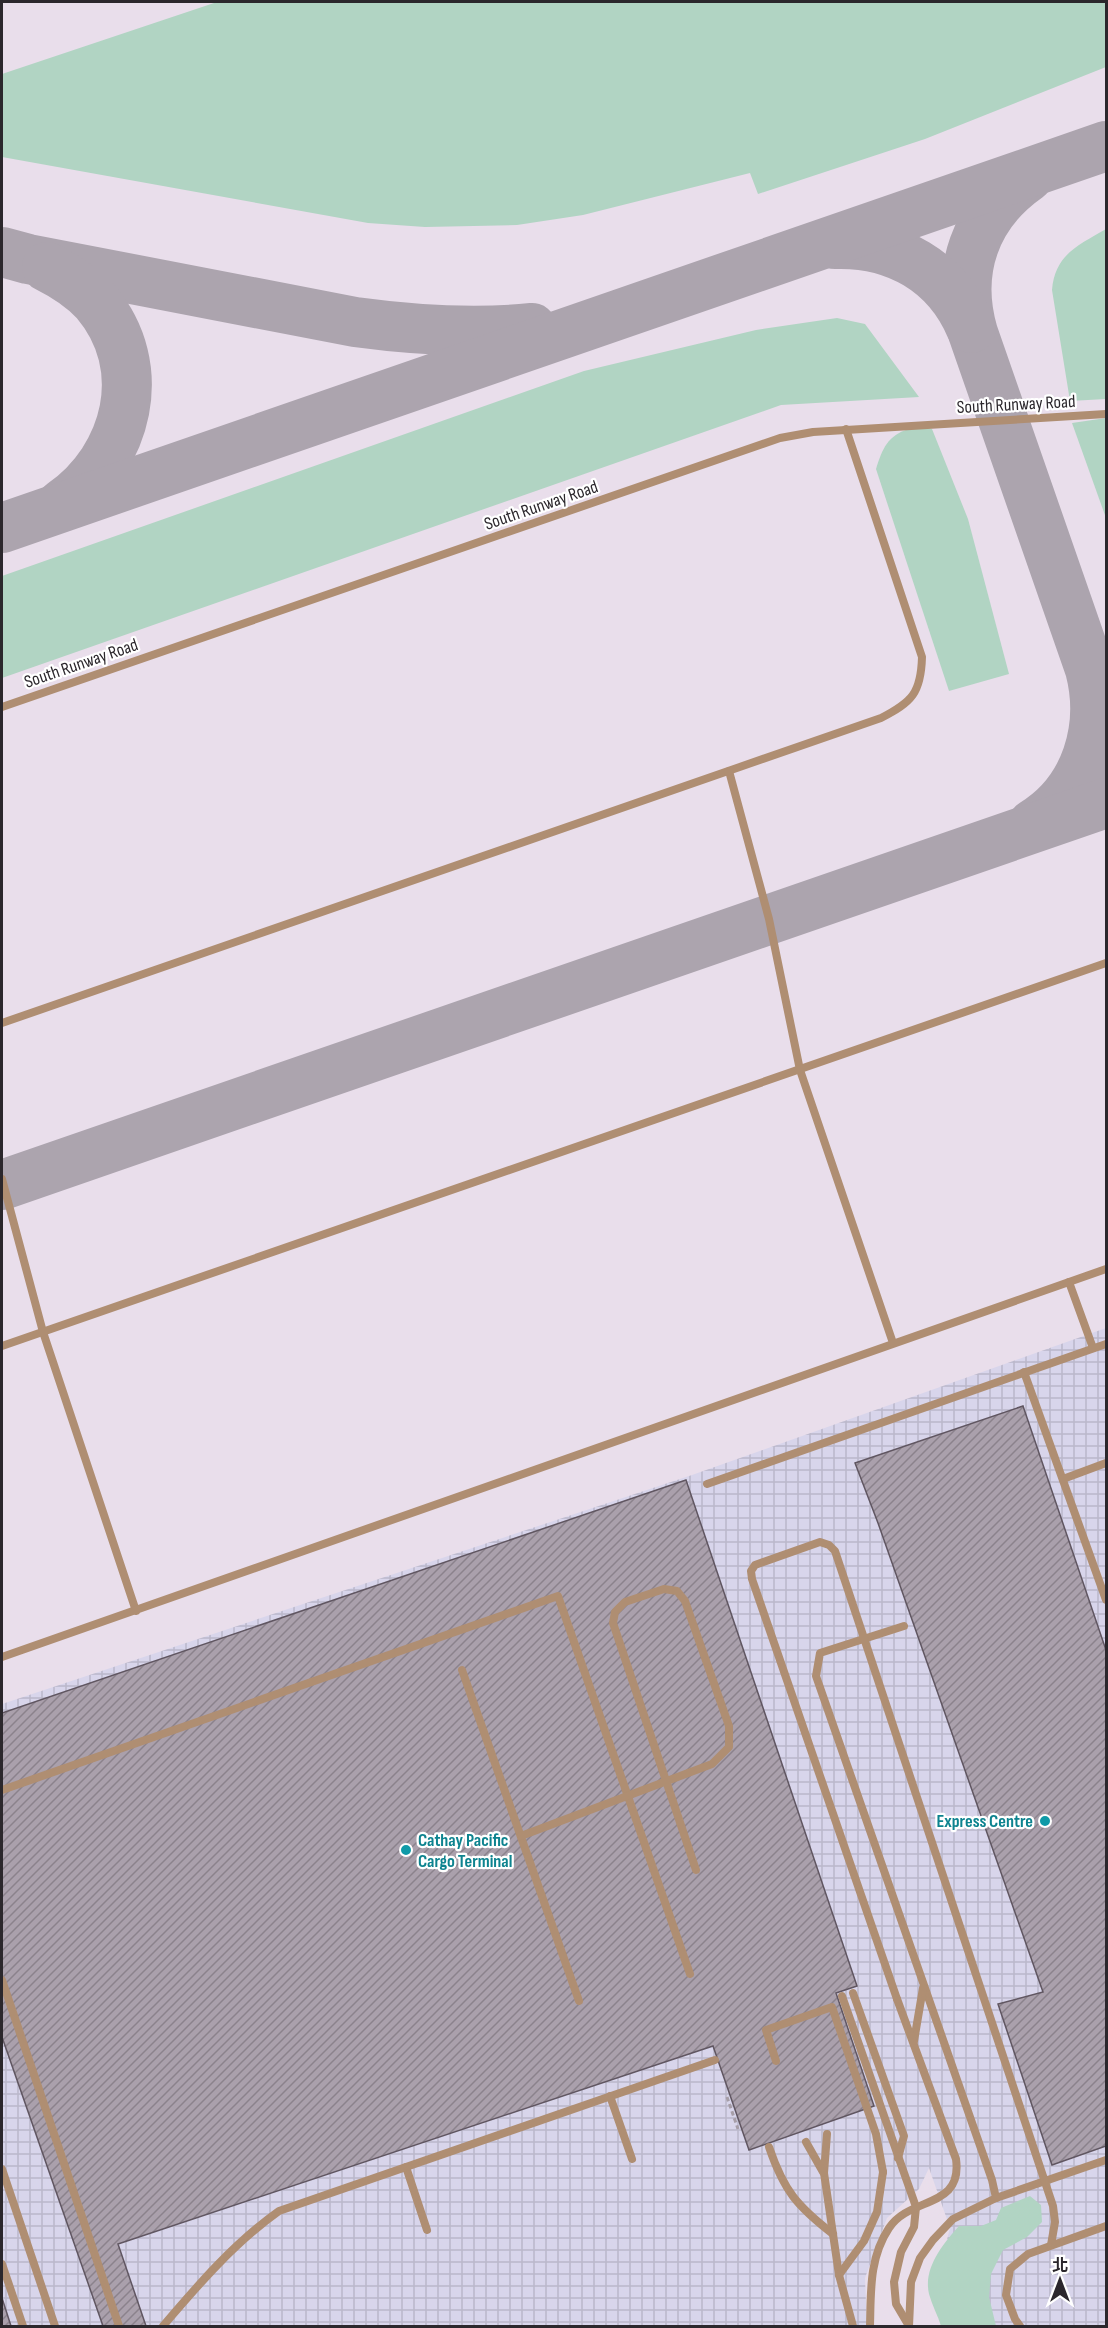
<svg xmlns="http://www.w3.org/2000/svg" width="1108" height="2328" viewBox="0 0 1108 2328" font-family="'Sofia Sans Condensed','Noto Sans TC',sans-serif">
<defs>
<pattern id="industrial-grid" width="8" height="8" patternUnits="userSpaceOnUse" patternTransform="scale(1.5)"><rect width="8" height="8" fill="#d8d5eb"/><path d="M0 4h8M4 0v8" fill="none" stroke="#bab7ca"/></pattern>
<pattern id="building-hatch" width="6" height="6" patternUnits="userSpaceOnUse" patternTransform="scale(1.5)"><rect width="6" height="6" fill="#aaa0ac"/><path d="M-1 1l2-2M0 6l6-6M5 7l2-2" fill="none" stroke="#8b828c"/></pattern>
</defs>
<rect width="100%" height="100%" fill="#e9deeb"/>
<polygon fill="url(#industrial-grid)" points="1106,1328 1106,2326 952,2326 935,2285 950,2228 929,2168 919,2189 887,2218 865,2278 867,2326 2,2326 2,1704 692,1475"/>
<g fill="#b1d4c3">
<polygon points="217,2 1106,2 1106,67 925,139 758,194 750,173 583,215 517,225 425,227 368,223 2,157 2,74"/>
<path d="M1106,229v170l-36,2 -18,-111c3,-36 27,-45 54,-61z"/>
<polygon points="837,318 865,324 919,397 781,405 2,678 2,576 584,371 756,330"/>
<polygon points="1106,418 1106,518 1072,423"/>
<path d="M909,429h23l36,90 41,155 -60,17 -73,-222c6,-20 12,-34 33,-40z"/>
<path d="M1030,2196l11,9 1,17 -15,15 -24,13 -12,24 -2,23 7,29h-55c-3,-10 -9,-21 -12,-32 -6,-26 14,-50 30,-68h22l15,-6 5,-12z"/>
</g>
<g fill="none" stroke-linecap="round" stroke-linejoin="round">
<g stroke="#aca4ae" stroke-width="50">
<path d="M1028,177c-53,37 -73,94 -55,156l117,336c15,58 -3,122 -57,155"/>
<path d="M835,244c60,-2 112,27 136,84"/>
<path d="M2,252l26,7 327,63c59,8 117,12 177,6"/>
<path d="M47,267c18,9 35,20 49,35 55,65 32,156 -34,202"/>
<polyline points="2,528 1106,146"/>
<polyline points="2,1185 1106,803"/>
</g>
</g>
<g fill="url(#building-hatch)" stroke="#605661" stroke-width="1.5">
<polygon points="1023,1406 1106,1650 1106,2146 1052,2165 998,2004 1043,1992 878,1523 855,1463"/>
<polygon points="686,1480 857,1986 836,1993 874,2106 749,2150 713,2046 118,2244 146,2326 103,2326 2,2037 2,1713"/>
<polygon points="2,2298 11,2326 2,2326"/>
</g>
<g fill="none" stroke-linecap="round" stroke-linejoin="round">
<polyline stroke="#a69ea8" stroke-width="3" stroke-dasharray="4.5 3" stroke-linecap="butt" points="727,2097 738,2129"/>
<g stroke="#af8e72" stroke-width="8">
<polyline points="2,707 780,438 813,432 1106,414"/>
<polyline points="729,771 769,919 800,1070 893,1343"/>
<path d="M2,1023l879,-305c31,-16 40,-25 41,-61l-76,-228"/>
<polyline points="2,1179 43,1332 136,1611"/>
<polyline points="1069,1282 1093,1348"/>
<polyline points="2,1346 1106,963"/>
<polyline points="1024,1372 1106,1600"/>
<polyline points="1063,1479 1106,1463"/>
<polyline points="707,1484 1106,1344"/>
<polyline points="904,1626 820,1653 816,1676 992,2180 996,2198"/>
<polyline points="2,1657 1106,1269"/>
<polyline points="462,1670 579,2001"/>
<polyline points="2,1790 558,1596 690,1974"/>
<polyline points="2,1980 119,2326"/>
<polyline points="853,1993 904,2136 898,2158"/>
<polyline points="842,1996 916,2207 914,2227 901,2252 894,2282 896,2304 909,2326"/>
<polyline points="914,2041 923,1988"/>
<polyline points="610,2096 632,2159"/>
<polyline points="827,2134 824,2173 839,2275 853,2326"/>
<polyline points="806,2142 823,2172"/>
<path d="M769,2147c15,44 28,59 64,87"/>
<polyline points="406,2167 427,2230"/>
<polyline points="2,2169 55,2326"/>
<polyline points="2,2264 23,2326"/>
<polyline points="839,2275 864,2241 877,2212 883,2172"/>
<path d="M163,2326c35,-41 71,-83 116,-115l436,-151"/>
<path d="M870,2326c1,-34 -1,-68 19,-98 21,-32 74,-19 67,-69l-59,-160"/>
<polyline points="909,2326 911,2282 920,2258 933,2240 953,2219 996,2198 1106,2160"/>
<polyline points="1020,2326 1015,2319 1006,2295 1010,2269 1028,2254 1106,2226"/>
</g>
<g stroke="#af8e72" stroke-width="8">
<polyline points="521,1836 712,1764 729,1747 729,1726 685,1601 677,1591 664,1589 625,1602 615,1612 613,1623 696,1870"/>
<polyline points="897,1999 752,1579 751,1571 755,1565 820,1542 829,1545 835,1551 1053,2206 1055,2222 1051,2245"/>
<polyline points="776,2061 766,2030 832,2007 876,2134 883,2172"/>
</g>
</g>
<g fill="#0f9aa8" stroke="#fff" stroke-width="2">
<circle cx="1045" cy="1821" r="6"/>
<circle cx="406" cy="1850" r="6"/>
</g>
<g text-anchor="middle" stroke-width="4.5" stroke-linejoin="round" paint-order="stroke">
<g font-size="18" fill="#2b272c" stroke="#fff">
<text transform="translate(1016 404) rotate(-3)" y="6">South Runway Road</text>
<text transform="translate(541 505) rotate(-19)" y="6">South Runway Road</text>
<text transform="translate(81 663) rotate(-19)" y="6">South Runway Road</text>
</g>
<g font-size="18" font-weight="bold" fill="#0d838f" stroke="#fff" text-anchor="end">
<text x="1033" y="1827">Express Centre</text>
<text x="418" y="1846" text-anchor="start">Cathay Pacific<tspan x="418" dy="21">Cargo Terminal</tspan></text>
</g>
</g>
<rect width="1108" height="2328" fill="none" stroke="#2b272c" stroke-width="6"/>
<g transform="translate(1060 2280)" stroke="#ffffff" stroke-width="4.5" paint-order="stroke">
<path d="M0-4.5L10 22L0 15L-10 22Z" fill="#2b272c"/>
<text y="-9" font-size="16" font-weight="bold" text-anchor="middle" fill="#2b272c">北</text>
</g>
</svg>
